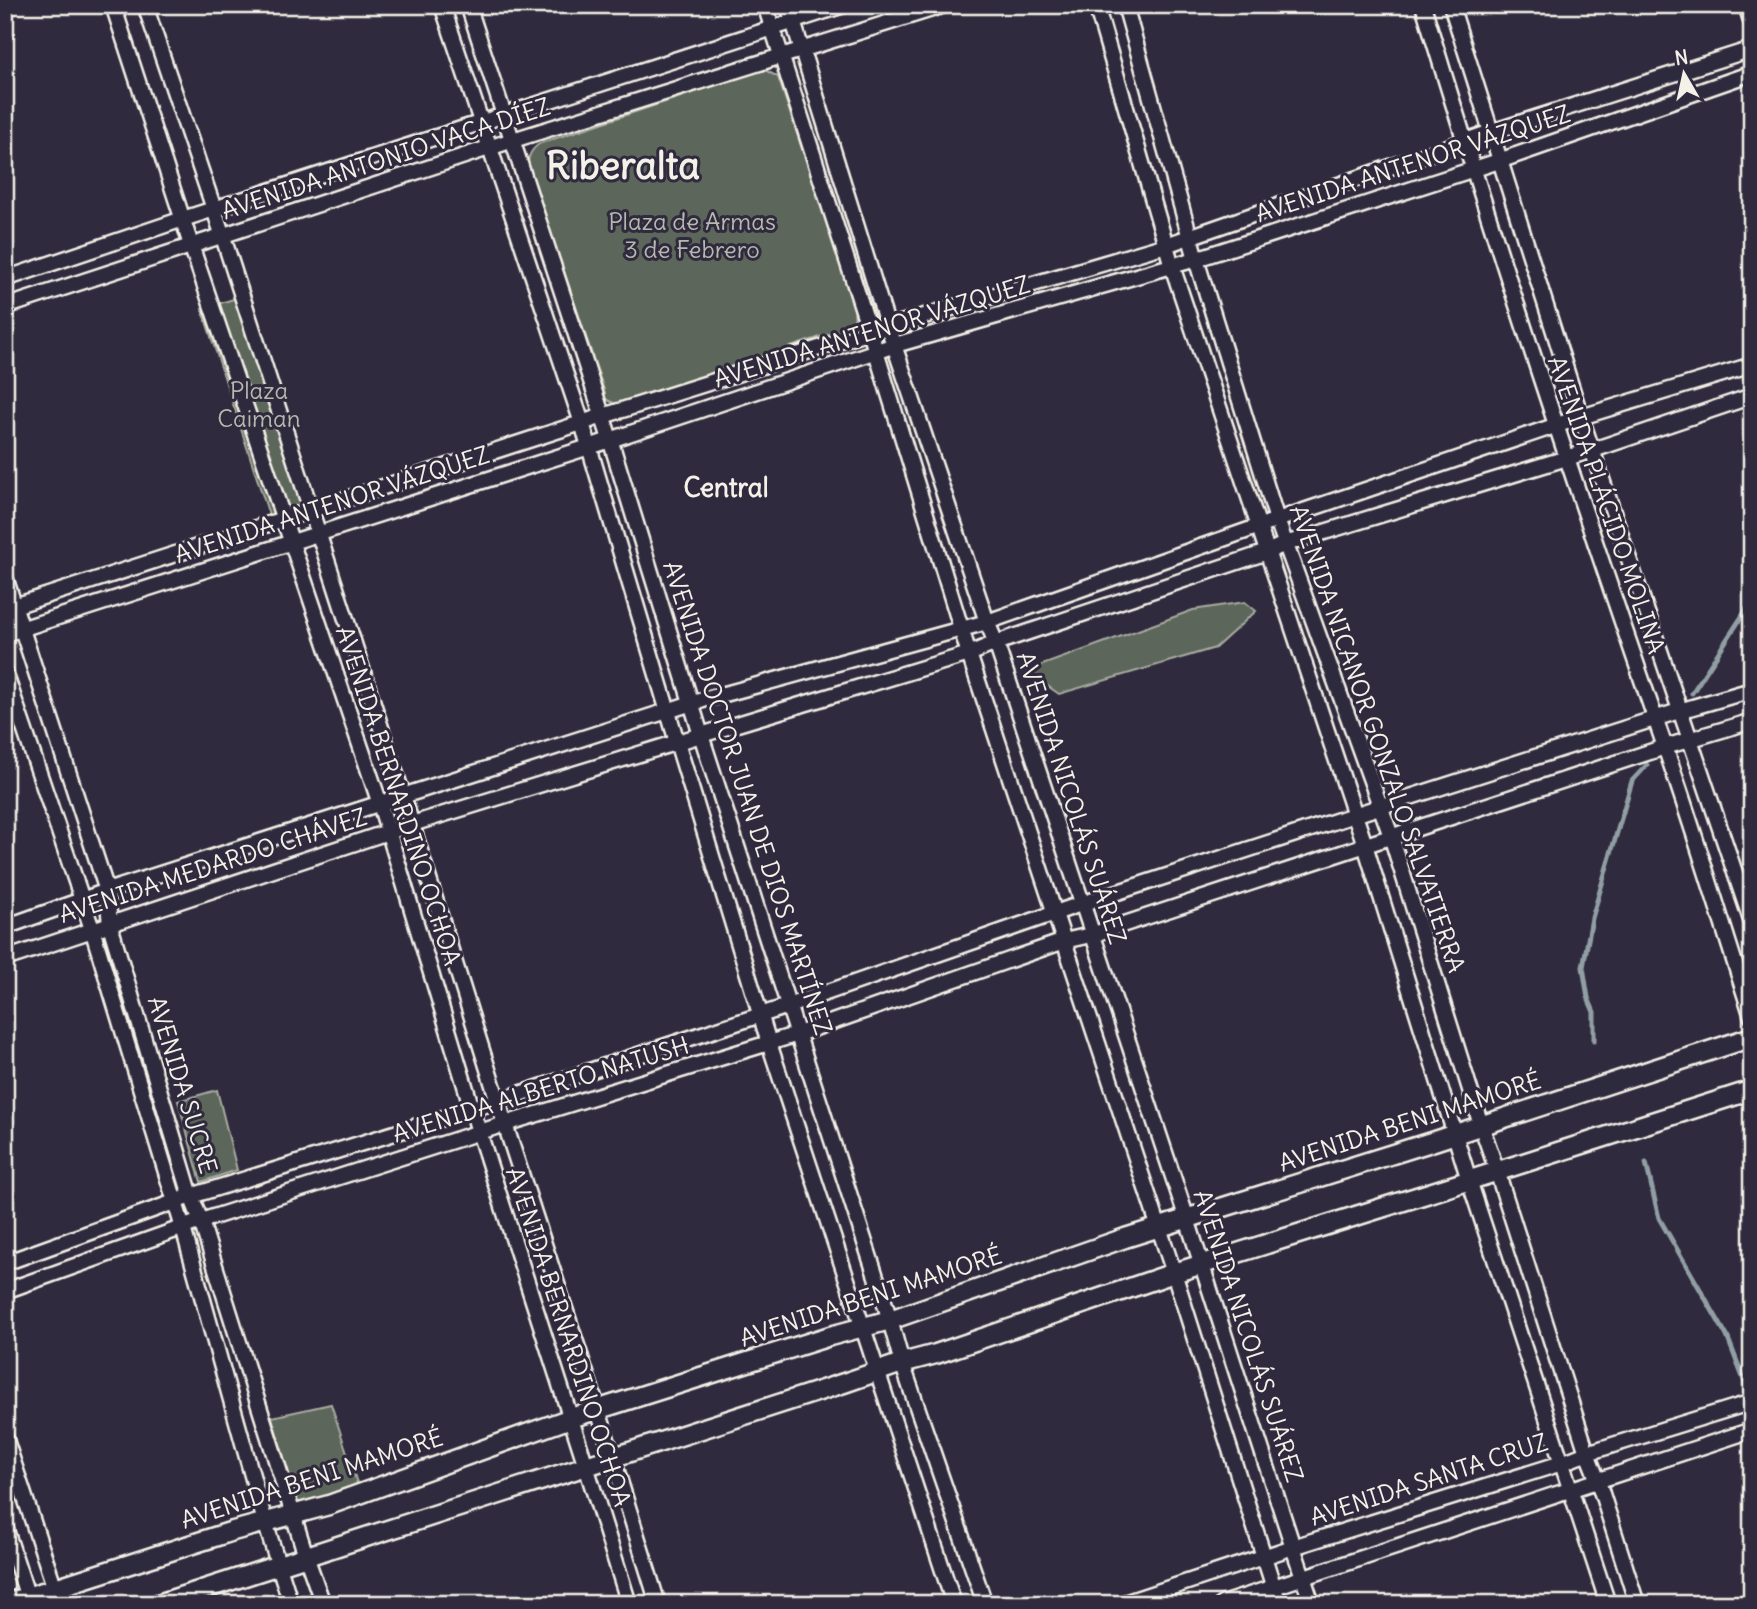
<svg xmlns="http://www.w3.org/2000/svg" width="1757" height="1609" viewBox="0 0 1757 1609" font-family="Delius,sans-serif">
<rect width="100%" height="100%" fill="#2f2a3d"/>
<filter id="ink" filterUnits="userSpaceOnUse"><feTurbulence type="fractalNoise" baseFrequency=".0143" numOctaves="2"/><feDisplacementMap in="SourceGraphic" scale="14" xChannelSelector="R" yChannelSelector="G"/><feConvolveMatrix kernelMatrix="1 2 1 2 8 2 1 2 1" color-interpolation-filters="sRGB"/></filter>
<g filter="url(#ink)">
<g fill="#5c665a" stroke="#a8aca1" stroke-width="2">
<path d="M759,71h8l11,6 77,230 -1,14 -10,8 -226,76 -13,-6v-6l-77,-228c0,-10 4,-17 13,-22z"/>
<polygon points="249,294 316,500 269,515 202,309"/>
<polygon points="1245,602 1256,611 1215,648 1059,694 1026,671 1193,610"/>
<polygon points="217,1090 237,1170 201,1182 178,1101"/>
<polygon points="331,1404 358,1486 298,1505 272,1417"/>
</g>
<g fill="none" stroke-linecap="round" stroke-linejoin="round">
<g stroke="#919fa5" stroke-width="5">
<polyline points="1692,693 1752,601"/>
<polyline points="1594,1041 1594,1012 1588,998 1583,967 1592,918 1632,781 1647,765"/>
<polyline points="1646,1163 1659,1218 1727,1336 1749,1393"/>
</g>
<defs>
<g id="minor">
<polyline points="113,5 191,245 380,804 479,1132 586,1466 629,1604"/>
<polyline points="145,5 214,209 403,796 505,1124 598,1410 658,1604"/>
<polyline points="442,5 582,423 677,742 769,1043 954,1604"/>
<polyline points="468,5 610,439 701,735 890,1320 902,1363 985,1604"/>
<polyline points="765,5 870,332 969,654 1174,1273 1279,1604"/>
<polyline points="788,5 888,327 987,622 996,643 1187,1219 1293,1547 1312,1604"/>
<polyline points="1096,5 1172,266 1365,845 1469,1180 1608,1604"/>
<polyline points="1125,5 1196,259 1277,520 1391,836 1481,1125 1497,1171 1587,1453 1598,1481 1637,1604"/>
<path d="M1423,5c75,249 157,496 242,742 31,89 58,180 87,270"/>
<polyline points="1451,5 1581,417 1752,923"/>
<polyline points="1746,5 1752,24"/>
<polyline points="5,279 183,219 844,5"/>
<polyline points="5,307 513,140 945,5"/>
<polyline points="5,577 107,891 110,925 191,1196 201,1221 306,1556 323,1604"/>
<polyline points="5,609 603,416 870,332 1166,245 1491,132 1752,49"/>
<polyline points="5,634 589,447 895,345 1196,259 1499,161 1752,73"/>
<polyline points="5,672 92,929 183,1228 265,1522 291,1604"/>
<polyline points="5,927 107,891 692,703 987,622 1277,520 1581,417 1752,365"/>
<polyline points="5,959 412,824 701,735 969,654 996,643 1267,552 1285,544 1593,450 1752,396"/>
<polyline points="5,1263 191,1196 498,1101 788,1006 1081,904 1354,815 1679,711 1752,690"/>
<polyline points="5,1291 201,1221 505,1124 798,1034 1064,941 1091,935 1665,747 1752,721"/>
<polyline points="5,1437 60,1604"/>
<polyline points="5,1527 30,1604"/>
<polyline points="1121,1604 1293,1547 1562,1463 1587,1453 1752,1402"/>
<polyline points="1222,1604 1752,1430"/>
</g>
<g id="tertiary">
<polyline points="5,1604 233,1531 329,1505 571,1418 830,1336 890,1320 1125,1238 1431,1142 1752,1037"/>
<polyline points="158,1604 844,1383 902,1363 936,1354 1174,1273 1442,1189 1752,1090"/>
</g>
</defs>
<use href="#minor" stroke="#f4f1e8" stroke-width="19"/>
<use href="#tertiary" stroke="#f4f1e8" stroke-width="23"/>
<use href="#minor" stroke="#2f2a3d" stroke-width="14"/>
<use href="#tertiary" stroke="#2f2a3d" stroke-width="18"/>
</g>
</g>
<g text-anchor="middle" stroke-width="6" stroke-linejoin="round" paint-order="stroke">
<g font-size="24" fill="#f4f1e8" stroke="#2f2a3d">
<text transform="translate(386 159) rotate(-18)" y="8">AVENIDA ANTONIO VACA DÍEZ</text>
<text transform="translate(1413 164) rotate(-18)" y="8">AVENIDA ANTENOR VÁZQUEZ</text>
<text transform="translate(872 332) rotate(-17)" y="8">AVENIDA ANTENOR VÁZQUEZ</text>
<text transform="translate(332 505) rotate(-18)" y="8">AVENIDA ANTENOR VÁZQUEZ</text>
<text transform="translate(1606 505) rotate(71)" y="8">AVENIDA PLÁCIDO MOLINA</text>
<text transform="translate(1377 739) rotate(71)" y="8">AVENIDA NICANOR GONZALO SALVATIERRA</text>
<text transform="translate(398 796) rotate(72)" y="8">AVENIDA BERNARDINO OCHOA</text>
<text transform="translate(747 798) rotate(72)" y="8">AVENIDA DOCTOR JUAN DE DIOS MARTÍNEZ</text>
<text transform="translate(1071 798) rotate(72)" y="8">AVENIDA NICOLÁS SUÁREZ</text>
<text transform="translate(213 866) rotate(-18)" y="8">AVENIDA MEDARDO CHÁVEZ</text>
<text transform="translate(182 1085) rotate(73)" y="8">AVENIDA SUCRE</text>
<text transform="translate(541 1090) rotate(-17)" y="8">AVENIDA ALBERTO NATUSH</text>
<text transform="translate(1410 1122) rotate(-18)" y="8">AVENIDA BENI MAMORÉ</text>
<text transform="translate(871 1297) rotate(-18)" y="8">AVENIDA BENI MAMORÉ</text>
<text transform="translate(1248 1336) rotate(72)" y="8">AVENIDA NICOLÁS SUÁREZ</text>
<text transform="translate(568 1337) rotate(72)" y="8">AVENIDA BERNARDINO OCHOA</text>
<text transform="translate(312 1479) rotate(-18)" y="8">AVENIDA BENI MAMORÉ</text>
<text transform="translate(1429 1480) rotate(-18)" y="8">AVENIDA SANTA CRUZ</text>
</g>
<g font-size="24" fill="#b7b9af" stroke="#2f2a3d">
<text x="692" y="230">Plaza de Armas<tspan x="692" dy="28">3 de Febrero</tspan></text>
<text x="259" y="399">Plaza<tspan x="259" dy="28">Caiman</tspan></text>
</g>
<g font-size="26" font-weight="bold" fill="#f4f1e8" stroke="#2f2a3d">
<text x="726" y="497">Central</text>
</g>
<g font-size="38" font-weight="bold" fill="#f4f1e8" stroke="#2f2a3d">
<text x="623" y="179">Riberalta</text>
</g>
</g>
<rect width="1757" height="1609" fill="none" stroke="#2f2a3d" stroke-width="28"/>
<rect x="14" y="14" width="1729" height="1581" fill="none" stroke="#f4f1e8" stroke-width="2.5" filter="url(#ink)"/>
<g transform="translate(1684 74) rotate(351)" stroke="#2f2a3d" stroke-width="5" paint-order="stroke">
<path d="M0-5L12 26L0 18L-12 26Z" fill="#f4f1e8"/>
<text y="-10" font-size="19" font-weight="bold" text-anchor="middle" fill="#f4f1e8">N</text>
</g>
</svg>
